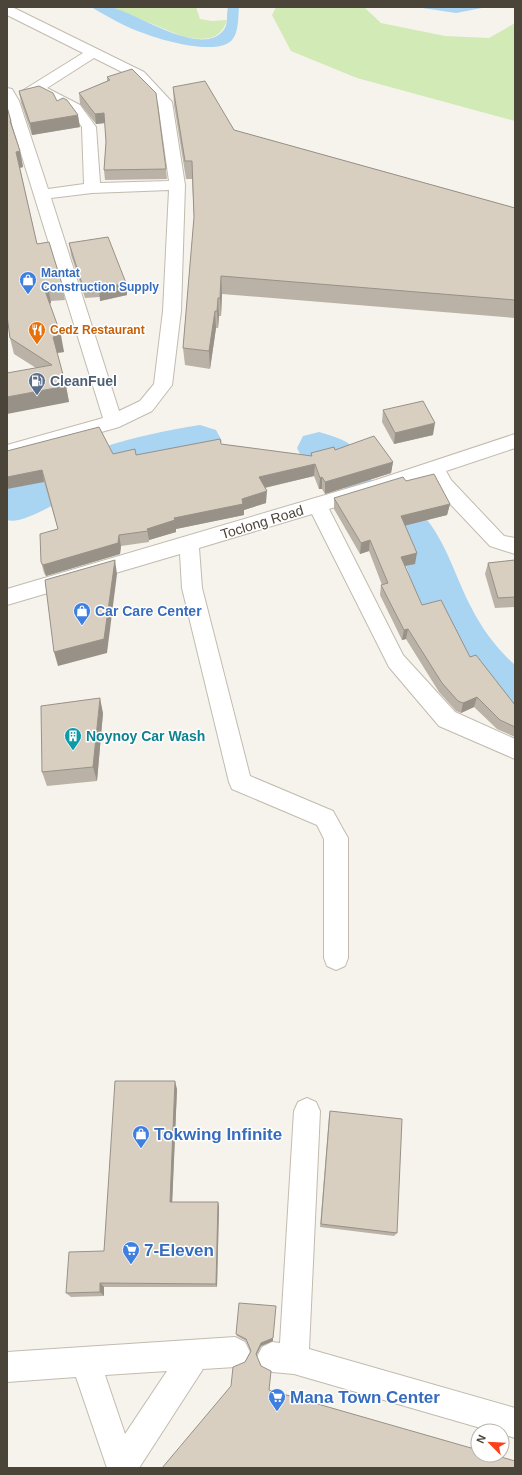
<svg xmlns="http://www.w3.org/2000/svg" width="522" height="1475" viewBox="0 0 522 1475" font-family="Arial,sans-serif">
<rect width="100%" height="100%" fill="#f6f3ec"/>
<g fill="#d2eab5">
<path d="M111,7h85l4,12 12,2 15,-1c-7,22 -23,20 -43,17z"/>
<polygon points="276,7 364,7 381,23 445,36 489,38 515,23 515,121 357,78 291,51 272,15"/>
</g>
<g fill="#a9d4f2">
<path d="M91,7c6,0 13,-1 19,0 26,5 90,51 113,24 6,-7 3,-16 5,-24h11c-1,10 0,25 -7,33 -14,16 -68,1 -86,-6 -19,-6 -38,-17 -55,-27z"/>
<polygon points="416,7 487,7 456,13"/>
</g>
<g fill="none" stroke-linecap="round" stroke-linejoin="round">
<g fill="#a9d4f2" fill-rule="evenodd">
<path d="M200,425l16,5 6,11 -6,11c-22,7 -44,9 -66,15 -27,6 -53,16 -78,28 -15,7 -50,30 -65,25v-34c61,-31 126,-51 193,-61z"/>
<path d="M319,432c29,8 39,14 54,41l-4,6c14,4 23,10 35,19 39,28 46,68 67,109 11,22 26,42 44,58v52c-6,-2 -12,-4 -17,-6 -36,-17 -68,-84 -83,-119 -5,-14 -9,-30 -17,-42 -15,-22 -41,-32 -53,-54l4,-7 -15,-4 -13,-16 -18,-9 -6,-12 6,-12z"/>
</g>
<defs>
<g id="minor">
<path d="M7,7h5l132,65 28,30 13,83 -4,126 -9,74 -20,26 -33,16 -112,32v-14l96,-27 -96,-310v-20l5,1 7,12 29,88 36,-5 -2,-57 -12,-16 -33,-17 -10,4 -5,-1 -2,-3 2,-3 61,-38 -76,-38zM94,58l40,20 24,25 11,78 -69,2 -4,-56 -16,-22 -33,-17zM169,190l-6,121 -9,73 -14,17 -21,10 -68,-213 41,-5z"/>
<polygon points="515,434 515,448 446,471 451,480 504,536 515,538 515,554 490,546 437,490 430,477 329,509 403,655 455,712 515,739 515,759 439,726 389,667 312,514 199,548 202,588 250,776 333,811 344,831 348,838 348,958 345,966 336,970 327,966 324,958 324,839 317,825 232,789 229,782 182,588 180,554 7,605 7,589 376,480"/>
<polygon points="307,1098 316,1102 320,1111 309,1349 515,1408 515,1438 502,1434 502,1431 491,1431 294,1374 272,1372 262,1367 257,1357 262,1347 272,1342 280,1343 294,1111 298,1102"/>
<path d="M235,1337l10,5 5,10 -5,10 -10,5 -32,2 -64,99h-32l-31,-91 -69,5v-30zM167,1371l-42,63 -20,-59z"/>
</g>
</defs>
<use href="#minor" stroke="#c2bbae" stroke-width="2"/>
<use href="#minor" fill="#fff" fill-rule="evenodd"/>
</g>
<g fill="#bab2a6">
<polygon points="132,69 166,169 167,179 105,180 104,170 106,142 105,123 96,124 80,104 79,93 107,81 107,77"/>
<polygon points="173,87 234,130 515,208 515,318 222,294 221,316 219,316 218,328 216,328 210,369 185,365 183,348 194,217 192,179 186,179 174,105"/>
<polygon points="19,91 57,101 80,127 32,135 21,103"/>
<polygon points="13,131 20,151 23,167 20,168 37,244 62,284 65,300 51,301 51,303 50,304 64,352 57,353 66,386 69,402 36,368 14,354 10,338"/>
<polygon points="69,243 126,283 127,295 100,301 100,297 85,298 71,255"/>
<polygon points="383,410 433,435 394,444 382,422"/>
<polygon points="221,444 311,456 311,453 335,450 393,462 391,473 325,494 322,489 319,489 314,476 265,488 266,503 244,510 244,515 176,529 176,532 149,540 149,542 121,546 120,554 46,576 44,573 41,562 58,529 44,482 7,451 113,454 136,455"/>
<polygon points="406,481 450,504 447,515 405,525 415,564 405,566 422,605 515,705 515,737 497,729 474,707 461,713 456,711 439,692 406,639 402,640 380,595 381,585 382,585 369,551 360,554 334,509 334,498"/>
<polygon points="515,560 515,607 495,608 485,574 488,563"/>
<polygon points="103,713 97,781 47,786 42,772"/>
<polygon points="177,1089 172,1202 218,1202 219,1207 217,1287 104,1287 104,1296 71,1297 66,1293 104,1251"/>
<polygon points="330,1111 397,1233 394,1236 320,1227 329,1116"/>
<polygon points="236,1334 273,1341 261,1346 231,1386 251,1351 246,1341 237,1336"/>
</g>
<g fill="#979187">
<polygon points="104,113 105,123 96,124 95,114"/>
<polygon points="78,115 80,127 32,135 30,123"/>
<polygon points="10,121 11,121 14,137"/>
<polygon points="20,151 23,167 19,168 16,152"/>
<polygon points="221,276 222,294 221,316 220,298"/>
<polygon points="126,283 127,295 100,301 99,289"/>
<polygon points="48,287 51,303 47,304 44,288"/>
<polygon points="218,298 219,316 218,328 217,311"/>
<polygon points="215,311 216,328 210,369 209,351"/>
<polygon points="61,335 64,352 56,353 53,337"/>
<polygon points="66,386 69,402 7,414 7,397"/>
<polygon points="435,423 433,435 394,444 395,433"/>
<polygon points="393,462 391,473 325,494 325,482"/>
<polygon points="315,464 314,476 259,489 259,477"/>
<polygon points="42,470 44,482 7,489 7,477"/>
<polygon points="322,477 322,489 319,489 320,478"/>
<polygon points="267,491 266,503 244,510 244,515 176,529 176,532 149,540 147,529 174,518"/>
<polygon points="450,504 447,515 400,527 401,516"/>
<polygon points="119,535 121,546 120,554 46,576 43,565"/>
<polygon points="370,540 369,551 360,554 361,543"/>
<polygon points="417,553 415,564 399,567 401,557"/>
<polygon points="115,560 117,574 107,653 58,666 54,652"/>
<polygon points="408,629 406,639 402,640 404,630"/>
<polygon points="477,697 474,707 461,713 463,703"/>
<polygon points="100,698 103,713 97,781 93,767"/>
<polygon points="175,1081 177,1089 172,1207 170,1202"/>
<polygon points="218,1202 219,1207 217,1287 216,1284"/>
<polygon points="100,1283 104,1287 104,1296 100,1292"/>
<polygon points="273,1338 273,1341 261,1346 256,1356 256,1354 261,1343"/>
</g>
<g fill="#d8cfc1" stroke="#979187">
<polygon points="132,69 156,93 166,169 104,170 106,142 104,113 95,114 79,93 110,80 107,77"/>
<polygon points="205,81 234,130 515,208 515,300 221,276 220,298 218,298 217,311 215,311 209,351 183,348 194,217 192,161 185,161 173,87"/>
<polygon points="39,86 53,93 57,101 63,98 67,100 78,115 30,123 19,91"/>
<polygon points="7,107 11,121 10,121 20,151 16,152 37,244 49,242 62,284 48,285 48,287 44,288 61,335 53,337 66,386 7,397 7,373 52,365 10,338 7,316"/>
<polygon points="108,237 126,283 99,289 98,285 83,287 69,243"/>
<polygon points="423,401 435,423 395,433 383,410"/>
<polygon points="99,427 113,454 135,449 136,455 220,439 221,444 312,456 311,453 334,447 335,450 374,436 393,462 325,482 322,477 320,478 315,464 259,477 267,491 242,499 243,504 174,518 175,520 147,529 148,531 119,535 118,543 43,565 41,562 40,534 58,529 42,470 7,477 7,451"/>
<polygon points="434,474 450,504 401,516 417,553 401,557 422,605 441,600 470,657 476,655 515,705 515,727 500,720 477,697 463,703 458,701 442,683 408,629 404,630 381,585 388,583 370,540 361,543 334,498 403,477 406,481"/>
<polygon points="115,560 104,639 54,652 45,580"/>
<polygon points="515,560 515,597 498,598 488,563"/>
<polygon points="100,698 93,767 42,772 41,706"/>
<polygon points="115,1081 175,1081 170,1202 218,1202 216,1284 100,1283 100,1292 66,1293 69,1252 104,1251"/>
<polygon points="330,1111 402,1119 397,1233 321,1224"/>
<polygon points="239,1303 276,1306 273,1338 261,1343 256,1354 261,1366 271,1371 269,1390 478,1450 478,1455 494,1455 515,1461 515,1468 162,1468 231,1386 233,1367 245,1362 251,1351 246,1339 236,1334"/>
</g>
<defs>
<symbol id="shop-pin" viewBox="-11 -11 22 30"><path d="M0 17L-7.5 6A9.5 9.5 0 1 1 7.5 6Z" fill="#3f7fe0" stroke="#fff"/><path d="M-5-2.5h2.3a2.7 3.5 0 0 1 5.4 0H5L5.5 6h-11ZM-1.5-2.5h3a1.5 2.3 0 0 0-3 0Z" fill="#fff"/></symbol>
<symbol id="restaurant-pin" viewBox="-11 -11 22 30"><path d="M0 17L-7.5 6A9.5 9.5 0 1 1 7.5 6Z" fill="#e8710a" stroke="#fff"/><path d="M-5-6h1v4h1v-4h1v4h1v-4h1v5L-1.5 .5V6h-2V.5L-5-1ZM5-6V6H3V1.5H1.5Q1.5-4 5-6Z" fill="#fff"/></symbol>
<symbol id="fuel-pin" viewBox="-11 -11 22 30"><path d="M0 17L-7.5 6A9.5 9.5 0 1 1 7.5 6Z" fill="#5c6f8a" stroke="#fff"/><path d="M-5.5-6h7V0h2V4h1.3V-2.5L3-4.5l.8-.8L6-3V5H2.5V1h-1V6h-7ZM-4.2-4.7v3.2H.2V-4.7Z" fill="#fff"/></symbol>
<symbol id="building-pin" viewBox="-11 -11 22 30"><path d="M0 17L-7.5 6A9.5 9.5 0 1 1 7.5 6Z" fill="#0f9aa8" stroke="#fff"/><path d="M-4-6H4V6H1V3H-1V6H-4ZM-2.5-4.3h1.7v1.8h-1.7ZM.8-4.3h1.7v1.8H.8ZM-2.5-1h1.7V.8h-1.7ZM.8-1h1.7V.8H.8Z" fill="#fff"/></symbol>
<symbol id="supermarket-pin" viewBox="-11 -11 22 30"><path d="M0 17L-7.5 6A9.5 9.5 0 1 1 7.5 6Z" fill="#3f7fe0" stroke="#fff"/><path d="M-6-5.5h2.5l.6 2H6L4.5 2H-2.5L-4.4-4H-6ZM-1.5 3.2a1.3 1.3 0 1 0 .1 0ZM3 3.2a1.3 1.3 0 1 0 .1 0Z" fill="#fff"/></symbol>
</defs>
<g fill-rule="evenodd">
<use href="#shop-pin" x="18" y="270" width="20" height="27"/>
<use href="#restaurant-pin" x="27" y="320" width="20" height="27"/>
<use href="#fuel-pin" x="27" y="371" width="20" height="27"/>
<use href="#shop-pin" x="72" y="601" width="20" height="27"/>
<use href="#building-pin" x="63" y="726" width="20" height="27"/>
<use href="#shop-pin" x="131" y="1124" width="20" height="27"/>
<use href="#supermarket-pin" x="121" y="1240" width="20" height="27"/>
<use href="#supermarket-pin" x="267" y="1387" width="20" height="27"/>
</g>
<g text-anchor="middle" stroke-width="3" stroke-linejoin="round" paint-order="stroke">
<g font-size="12" font-weight="bold" fill="#366cbe" stroke="#fff" text-anchor="start">
<text x="41" y="277">Mantat<tspan x="41" dy="14">Construction Supply</tspan></text>
</g>
<g font-size="12" font-weight="bold" fill="#c56008" stroke="#fff" text-anchor="start">
<text x="50" y="334">Cedz Restaurant</text>
</g>
<g font-size="14" font-weight="bold" fill="#4e5e75" stroke="#fff" text-anchor="start">
<text x="50" y="386">CleanFuel</text>
</g>
<g font-size="14" fill="#4b4439" stroke="#fff">
<text transform="translate(262 522) rotate(-17)" y="5">Toclong Road</text>
</g>
<g font-size="14" font-weight="bold" fill="#366cbe" stroke="#fff" text-anchor="start">
<text x="95" y="616">Car Care Center</text>
</g>
<g font-size="14" font-weight="bold" fill="#0d838f" stroke="#fff" text-anchor="start">
<text x="86" y="741">Noynoy Car Wash</text>
</g>
<g font-size="17" font-weight="bold" fill="#366cbe" stroke="#fff" text-anchor="start">
<text x="154" y="1140">Tokwing Infinite</text>
<text x="144" y="1256">7-Eleven</text>
<text x="290" y="1403">Mana Town Center</text>
</g>
</g>
<rect width="522" height="1475" fill="none" stroke="#4b4439" stroke-width="16"/>
<g transform="translate(490 1443) rotate(294)"><circle r="19" fill="#ffffff" stroke="#b7b4b0"/>
<path d="M0-3L7 15L0 10L-7 15Z" fill="#fc3f1d"/>
<text y="-6" font-size="11" font-weight="bold" text-anchor="middle" fill="#4b4439">N</text>
</g>
</svg>
